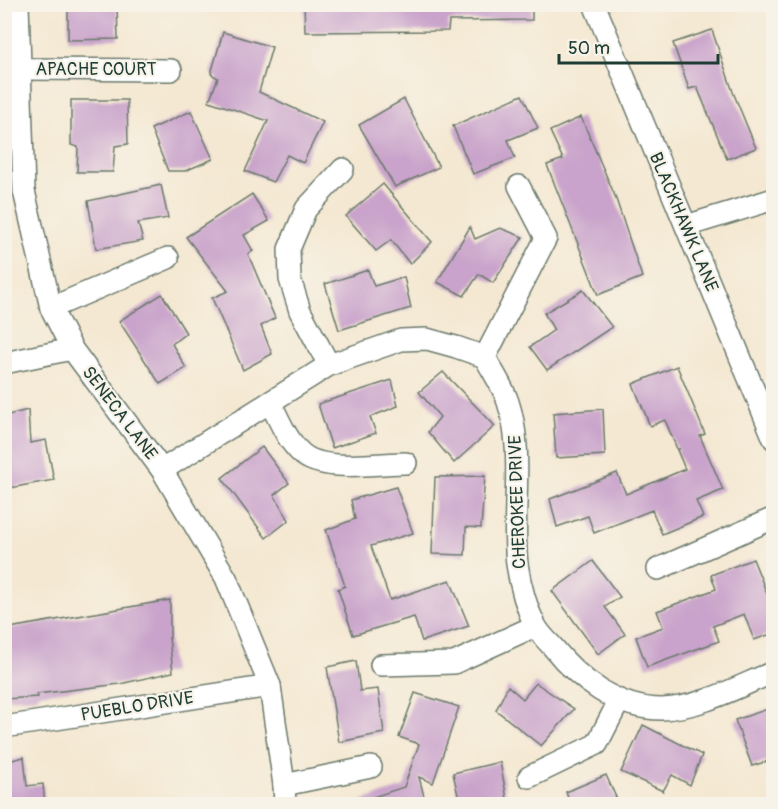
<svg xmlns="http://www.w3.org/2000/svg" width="778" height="809" viewBox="0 0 778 809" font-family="Pangolin,sans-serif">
<rect width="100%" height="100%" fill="#f7f3e8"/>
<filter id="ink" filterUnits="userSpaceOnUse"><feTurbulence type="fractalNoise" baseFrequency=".0167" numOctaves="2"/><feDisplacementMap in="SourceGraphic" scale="12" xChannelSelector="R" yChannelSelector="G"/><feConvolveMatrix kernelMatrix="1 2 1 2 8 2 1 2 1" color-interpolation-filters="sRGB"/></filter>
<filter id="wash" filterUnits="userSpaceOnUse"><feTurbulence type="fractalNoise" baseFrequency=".008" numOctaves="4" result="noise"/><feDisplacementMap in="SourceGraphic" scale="24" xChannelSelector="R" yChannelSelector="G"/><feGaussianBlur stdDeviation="1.35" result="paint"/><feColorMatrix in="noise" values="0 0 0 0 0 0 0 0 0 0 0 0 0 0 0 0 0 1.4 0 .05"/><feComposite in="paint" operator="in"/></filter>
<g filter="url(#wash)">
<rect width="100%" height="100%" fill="#f4e8d2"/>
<g id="blocks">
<g fill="#c9a3cb">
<polygon points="68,4 117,4 118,39 68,40"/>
<polygon points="304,4 532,4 532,20 449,21 448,31 305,32"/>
<polygon points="712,30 733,92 756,148 727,159 697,87 689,89 673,43"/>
<polygon points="223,32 272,47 259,92 323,122 303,163 287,155 273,182 245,171 268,121 209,101 218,78 211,74"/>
<polygon points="522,95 538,128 508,140 515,158 473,174 453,126"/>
<polygon points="404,99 439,167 395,187 359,125"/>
<polygon points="71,100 127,100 128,144 115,146 113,172 77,172 78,147 71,145"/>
<polygon points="191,111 213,159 185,171 168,171 151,129"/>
<polygon points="581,117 615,196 642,277 598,295 547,165 563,159 550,131"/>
<polygon points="383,184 432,242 410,264 391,240 376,251 346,216"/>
<polygon points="161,185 168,218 138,223 143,241 96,249 88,201"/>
<polygon points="252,194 269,221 244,235 253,251 248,254 275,318 261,326 272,354 243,370 212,298 228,291 186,237"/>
<polygon points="470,227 475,239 500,228 523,237 493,283 479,274 464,296 437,282"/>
<polygon points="368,270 374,286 404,277 411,308 339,330 325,284"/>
<polygon points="583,290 612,327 547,370 530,347 554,330 544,313"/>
<polygon points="162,294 186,333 172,344 186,368 160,384 119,321"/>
<polygon points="677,366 705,434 700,436 723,490 696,501 703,517 662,534 652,510 594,533 588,516 557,527 550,499 617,473 626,494 685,469 677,450 680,449 677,449 665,420 650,426 633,384"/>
<polygon points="443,372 495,426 454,463 428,432 440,417 419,392"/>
<polygon points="392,380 398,406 370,417 376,433 332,448 318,404"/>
<polygon points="603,409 605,455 556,458 553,413"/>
<polygon points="28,410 30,443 46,440 54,480 4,489 4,416"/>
<polygon points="262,447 289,483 274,495 289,520 266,538 222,478"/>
<polygon points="485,476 481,528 466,527 465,555 432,554 435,477"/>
<polygon points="396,487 413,533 371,546 390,600 450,580 469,626 422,641 414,617 353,635 338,589 345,586 326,530 355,519 351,500"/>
<polygon points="753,559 774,611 774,633 754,640 744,614 713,626 719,641 647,667 636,637 663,627 657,611 716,589 711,575"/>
<polygon points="593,561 620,597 605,607 625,634 598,654 552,591"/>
<polygon points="170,600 170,638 169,638 173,672 120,684 37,694 38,697 4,699 4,629"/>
<polygon points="356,661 360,691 378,689 384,733 339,742 327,667"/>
<polygon points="536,683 574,709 541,746 496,710 508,686 523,699"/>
<polygon points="415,693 459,707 433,783 419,777 426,804 362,804 361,801 404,787 419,744 399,737"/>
<polygon points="774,707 774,759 752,766 735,720"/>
<polygon points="643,725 702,755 690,785 672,775 663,791 621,772"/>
<polygon points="24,757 27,786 43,784 45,804 4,804 4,762"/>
<polygon points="500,762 508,804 460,804 453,773"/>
<polygon points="606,775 619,804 570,804 566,792"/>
</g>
</g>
</g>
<g filter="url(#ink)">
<use href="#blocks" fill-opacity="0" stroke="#6a796b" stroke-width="1.5"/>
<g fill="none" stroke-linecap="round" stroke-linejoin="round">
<defs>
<g id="minor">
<polyline points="18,4 24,191 51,308 72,349 162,470 226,578 270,686 284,785 285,804"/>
<polyline points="594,4 774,439"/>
<polyline points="22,69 171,70"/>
<polyline points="686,226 774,199"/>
<polyline points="51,308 168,258"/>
<polyline points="485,357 546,238 519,186"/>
<polyline points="4,363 72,349"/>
<polyline points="329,365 300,311 290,279 289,249 306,209 343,169"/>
<path d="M270,402c9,17 16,37 31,51 21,20 77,10 105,10"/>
<path d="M162,470l167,-105 72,-25 26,-1 29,8 29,10c7,14 18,29 23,45 17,51 3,109 9,162 3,20 9,43 18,61 4,8 11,15 17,21 27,34 65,63 110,63 38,-1 77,-23 112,-37"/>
<polyline points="658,569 774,518"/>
<polyline points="381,665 454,663 535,626"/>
<polyline points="4,727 270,686"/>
<polyline points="529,777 597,744 619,701"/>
<polyline points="284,785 371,767"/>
</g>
</defs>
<use href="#minor" stroke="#6a796b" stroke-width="24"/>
<use href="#minor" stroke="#fff" stroke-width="21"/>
</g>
</g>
<g text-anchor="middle" stroke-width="4.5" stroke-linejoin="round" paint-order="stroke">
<g font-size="18" fill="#1f3d34" stroke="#f7f3e8">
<text x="96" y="75">APACHE COURT</text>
<text transform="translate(684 222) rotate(67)" y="6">BLACKHAWK LANE</text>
<text transform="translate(120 413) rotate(53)" y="6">SENECA LANE</text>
<text transform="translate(517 502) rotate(-92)" y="6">CHEROKEE DRIVE</text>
<text transform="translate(137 706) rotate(-9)" y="6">PUEBLO DRIVE</text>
</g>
</g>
<rect width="778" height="809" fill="none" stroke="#f7f3e8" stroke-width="24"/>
<path d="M559 54v9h159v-9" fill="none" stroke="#1f3d34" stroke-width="3"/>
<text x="568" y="54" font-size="18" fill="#1f3d34" stroke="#f7f3e8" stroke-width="4.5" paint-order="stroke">50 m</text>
</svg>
